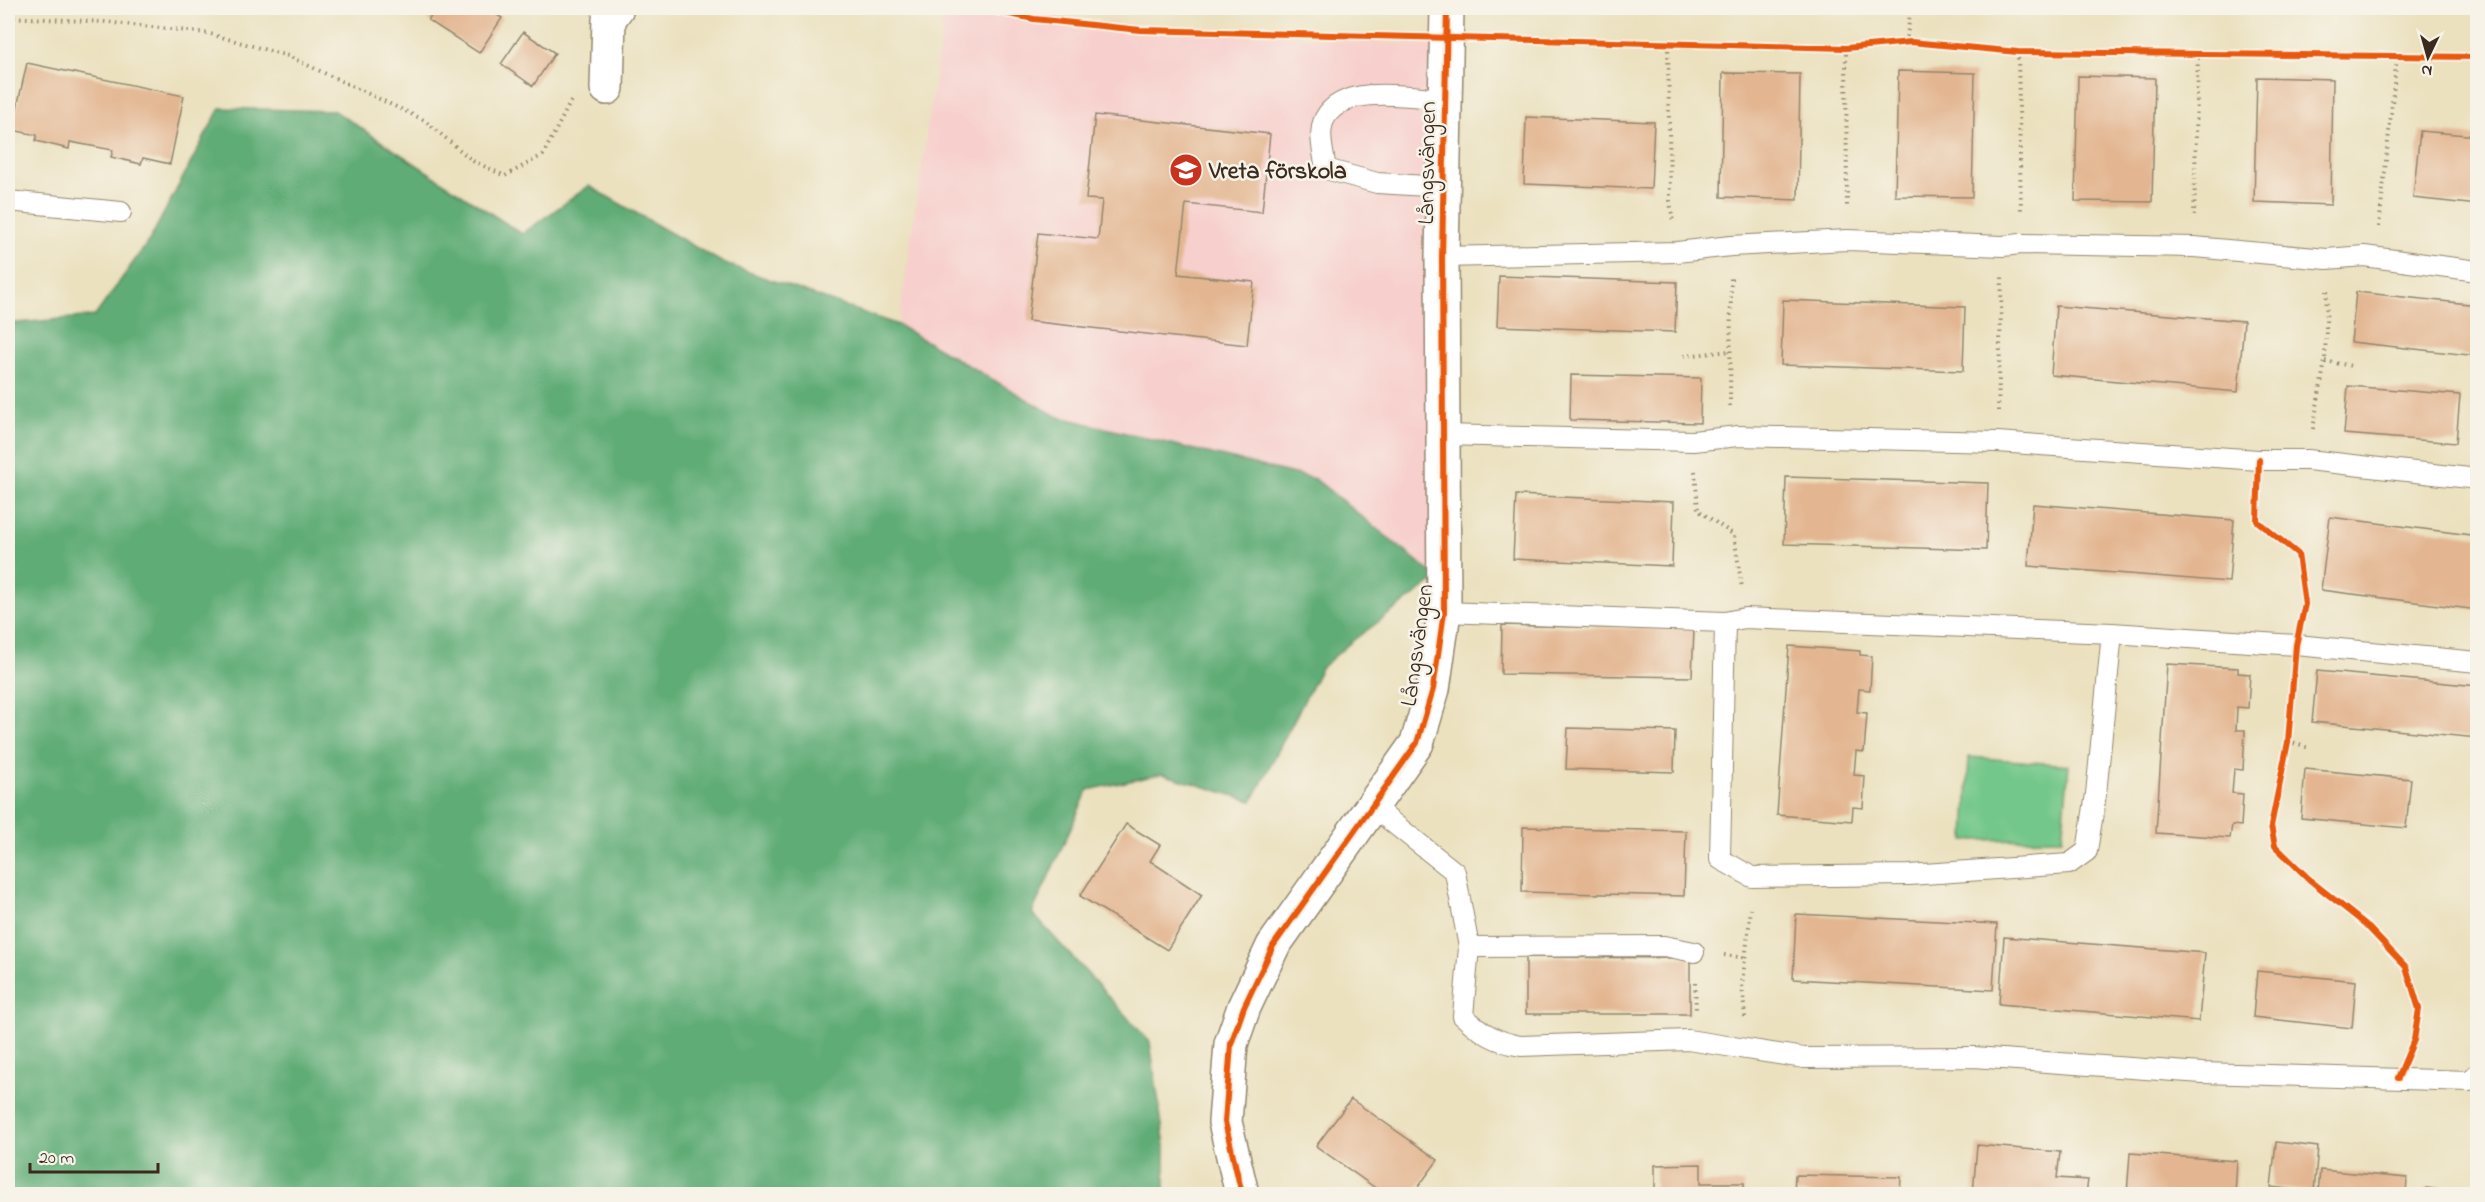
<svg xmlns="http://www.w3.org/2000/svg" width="2485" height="1202" viewBox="0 0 2485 1202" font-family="'Indie Flower',sans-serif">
<rect width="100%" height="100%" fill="#f7f3e8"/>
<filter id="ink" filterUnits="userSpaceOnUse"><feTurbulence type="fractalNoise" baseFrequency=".0167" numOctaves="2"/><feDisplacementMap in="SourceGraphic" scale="12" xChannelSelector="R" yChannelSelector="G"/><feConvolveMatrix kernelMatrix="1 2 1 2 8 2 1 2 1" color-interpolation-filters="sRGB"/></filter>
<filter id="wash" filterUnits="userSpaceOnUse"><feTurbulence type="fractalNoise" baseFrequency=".008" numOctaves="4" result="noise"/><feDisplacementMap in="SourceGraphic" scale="24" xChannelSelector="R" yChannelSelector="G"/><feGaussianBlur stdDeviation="1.35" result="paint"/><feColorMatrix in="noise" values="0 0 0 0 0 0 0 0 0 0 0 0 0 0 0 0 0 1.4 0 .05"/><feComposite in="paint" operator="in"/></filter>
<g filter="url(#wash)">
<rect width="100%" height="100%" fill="#ebe1bf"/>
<polygon fill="#f7d0cd" points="945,8 1022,8 1071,20 1450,47 1438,578 1315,479 1056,416 898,325"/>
<polygon fill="#73c78a" stroke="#577854" stroke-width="1.5" points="1969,757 2069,765 2062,839 1965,840"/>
<polygon fill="#5eac76" stroke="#4c6b4a" stroke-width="1.5" points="220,108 335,111 522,234 589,186 723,263 898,325 1056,416 1315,479 1438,578 1351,642 1321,668 1252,801 1162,774 1088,790 1032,913 1150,1042 1165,1146 1165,1194 8,1194 8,324 95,316 150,239"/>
<g id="blocks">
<g fill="#e3b691">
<polygon points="436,8 486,8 502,18 479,53 428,20"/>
<polygon points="523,32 555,53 533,86 501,64"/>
<polygon points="27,63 184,96 170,164 143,158 141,164 111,157 113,150 70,142 69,149 36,141 37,135 12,130"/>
<polygon points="1898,71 1975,73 1972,197 1895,196"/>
<polygon points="8,72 13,74 8,95"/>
<polygon points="1723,73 1800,74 1798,200 1721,197"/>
<polygon points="2078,76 2155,78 2152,202 2075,201"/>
<polygon points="2257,77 2333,79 2331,205 2254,202"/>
<polygon points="1095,115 1270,134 1262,212 1186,204 1178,274 1254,282 1247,345 1028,321 1038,233 1098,239 1102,200 1086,199"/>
<polygon points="1526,117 1654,122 1651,189 1524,184"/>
<polygon points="2420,131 2478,136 2478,205 2413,198"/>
<polygon points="1499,276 1677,282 1675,332 1497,326"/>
<polygon points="2356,292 2478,305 2478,356 2351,342"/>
<polygon points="1783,300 1965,307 1963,371 1781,365"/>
<polygon points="2056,306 2244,321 2238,392 2051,375"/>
<polygon points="1571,375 1701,378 1700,423 1570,420"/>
<polygon points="2348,386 2460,395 2456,443 2344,434"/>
<polygon points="1786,477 1988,483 1986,550 1784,544"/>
<polygon points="1516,495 1674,502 1672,566 1513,559"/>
<polygon points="2033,504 2234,520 2229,582 2028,566"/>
<polygon points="2330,517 2478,536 2478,610 2321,590"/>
<polygon points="1502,625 1694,630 1692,677 1501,674"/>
<polygon points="1789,646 1860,651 1860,655 1872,656 1870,690 1859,689 1857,712 1867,713 1864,752 1856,751 1854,775 1865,776 1863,808 1853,807 1852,821 1777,815"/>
<polygon points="2167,664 2238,668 2238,673 2250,674 2248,708 2237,707 2236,730 2245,730 2243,770 2234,769 2232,793 2243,794 2241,826 2232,825 2230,838 2156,833"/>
<polygon points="2317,671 2478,686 2478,738 2312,722"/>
<polygon points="1568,728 1675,731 1674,772 1566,769"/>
<polygon points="2305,769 2411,779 2406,828 2301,818"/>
<polygon points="1126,824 1160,845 1150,861 1202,895 1167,950 1080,896"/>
<polygon points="1523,827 1686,831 1684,896 1522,892"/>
<polygon points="1796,914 1997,924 1993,990 1793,979"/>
<polygon points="2004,937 2205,953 2199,1021 1999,1004"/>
<polygon points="1526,957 1690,958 1690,1014 1526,1014"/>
<polygon points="2257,971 2356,981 2352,1028 2253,1017"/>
<polygon points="1351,1099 1438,1160 1413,1194 1384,1194 1316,1146"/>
<polygon points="2276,1142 2318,1147 2314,1192 2271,1187"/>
<polygon points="1977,1145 2060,1152 2057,1178 2088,1180 2086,1194 1973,1194"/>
<polygon points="2130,1153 2237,1161 2235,1194 2127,1194"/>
<polygon points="1701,1164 1701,1183 1744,1183 1744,1194 1655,1194 1655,1165"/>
<polygon points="2320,1170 2407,1178 2406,1194 2318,1194"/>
<polygon points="1795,1175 1901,1177 1900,1194 1794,1194"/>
<polygon points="2426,1188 2472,1193 2472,1194 2425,1194"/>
</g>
</g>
</g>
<g filter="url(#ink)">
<use href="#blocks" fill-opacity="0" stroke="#93866e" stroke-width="1.5"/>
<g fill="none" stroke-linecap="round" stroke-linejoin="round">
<defs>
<g id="service">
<path d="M1443,187l-66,-4 -51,-14c-2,-14 -9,-37 -1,-51 19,-35 87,-21 119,-19"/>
<polyline points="8,201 121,212"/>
<polyline points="1442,257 1677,252 1731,246 1847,240 2003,246 2021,244 2194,247 2327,259 2364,256 2478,271"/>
<polyline points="1443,435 1693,441 1738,436 1997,442 2259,460 2308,460 2478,479"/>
<polyline points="1444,612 1725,622 1745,618 2112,633 2296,645 2478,662"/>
<polyline points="1725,622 1720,859 1752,877 1909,875 2069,864 2087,851 2096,794 2112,633"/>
<path d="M1373,807l82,65 14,75 -6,69c19,17 33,26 58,30l167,-6 116,18 170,-1 228,16 268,8 8,-8"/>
<polyline points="1469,947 1664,946 1694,952"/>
</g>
<g id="minor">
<polyline points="607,88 609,19 617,8"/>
<polyline points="1242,1194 1225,1122 1231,1044 1244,1007 1273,946 1417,743 1433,689 1444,612 1442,257 1447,8"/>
</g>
</defs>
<use href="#service" stroke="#93866e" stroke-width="22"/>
<use href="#minor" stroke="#93866e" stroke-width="36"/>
<g stroke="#93866e" stroke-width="4" stroke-dasharray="1.5 4.5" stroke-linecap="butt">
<polyline points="8,17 105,22 207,33 288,56 424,120 473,161 505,176 543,155 571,101"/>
<polyline points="1906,43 1911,8"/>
<polyline points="1668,44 1670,201 1673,222"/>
<polyline points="1846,48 1847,210"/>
<polyline points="2018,52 2021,213"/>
<polyline points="2194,216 2198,55"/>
<polyline points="2379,227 2397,56"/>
<polyline points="1684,356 1730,351"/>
<polyline points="2325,361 2352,366"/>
<polyline points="1730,406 1731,278"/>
<polyline points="1998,411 2002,277"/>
<polyline points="2313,429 2325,361 2327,291"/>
<polyline points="1695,471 1698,510 1734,535 1742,588"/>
<polyline points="2288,742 2309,748"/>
<polyline points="1724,955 1747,958"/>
<polyline points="1695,983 1696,1009"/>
<polyline points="1745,1017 1742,984 1751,909"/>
</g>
<use href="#service" stroke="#fff" stroke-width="20"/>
<use href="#minor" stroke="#fff" stroke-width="33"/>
<defs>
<g id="cycleway">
<polyline points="980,8 1034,19 1140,30 1846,48 1911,42 2018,52 2478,57"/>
<polyline points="2259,460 2257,521 2298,554 2305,604 2296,645 2288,742 2271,826 2275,846 2311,881 2365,924 2406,967 2419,1009 2414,1040 2398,1078"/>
<polyline points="1242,1194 1225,1122 1231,1044 1244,1007 1273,946 1417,743 1433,689 1444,612 1442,257 1447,8"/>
</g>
</defs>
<use href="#cycleway" stroke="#f7f3e8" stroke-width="10"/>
<use href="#cycleway" stroke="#e8590c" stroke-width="6"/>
</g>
</g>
<defs>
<symbol id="school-disc" viewBox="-11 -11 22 22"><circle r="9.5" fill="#c8321e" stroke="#f7f3e8"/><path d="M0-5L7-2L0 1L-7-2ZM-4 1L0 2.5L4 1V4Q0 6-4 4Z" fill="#fff"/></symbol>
</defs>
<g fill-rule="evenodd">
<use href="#school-disc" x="1167" y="151" width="38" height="38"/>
</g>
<g text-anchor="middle" stroke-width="5" stroke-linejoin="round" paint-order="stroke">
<g font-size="24" fill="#3b2a1e" stroke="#f7f3e8">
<text transform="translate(1426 163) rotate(-89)" y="8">Långsvängen</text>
<text transform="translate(1416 645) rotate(-82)" y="8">Långsvängen</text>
</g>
<g font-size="24" font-weight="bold" fill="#3b2a1e" stroke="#f7f3e8" text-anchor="start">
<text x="1209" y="178">Vreta förskola</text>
</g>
</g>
<rect width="2485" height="1202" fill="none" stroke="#f7f3e8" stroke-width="30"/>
<g transform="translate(2428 57) rotate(185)" stroke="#f7f3e8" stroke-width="4.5" paint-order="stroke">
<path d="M0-4.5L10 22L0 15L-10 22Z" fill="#3b2a1e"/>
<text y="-9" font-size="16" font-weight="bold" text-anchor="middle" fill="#3b2a1e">N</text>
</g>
<path d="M30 1163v9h128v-9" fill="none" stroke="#3b2a1e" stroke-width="3"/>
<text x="39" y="1163" font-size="18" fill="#3b2a1e" stroke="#f7f3e8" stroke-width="4.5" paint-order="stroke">20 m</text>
</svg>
